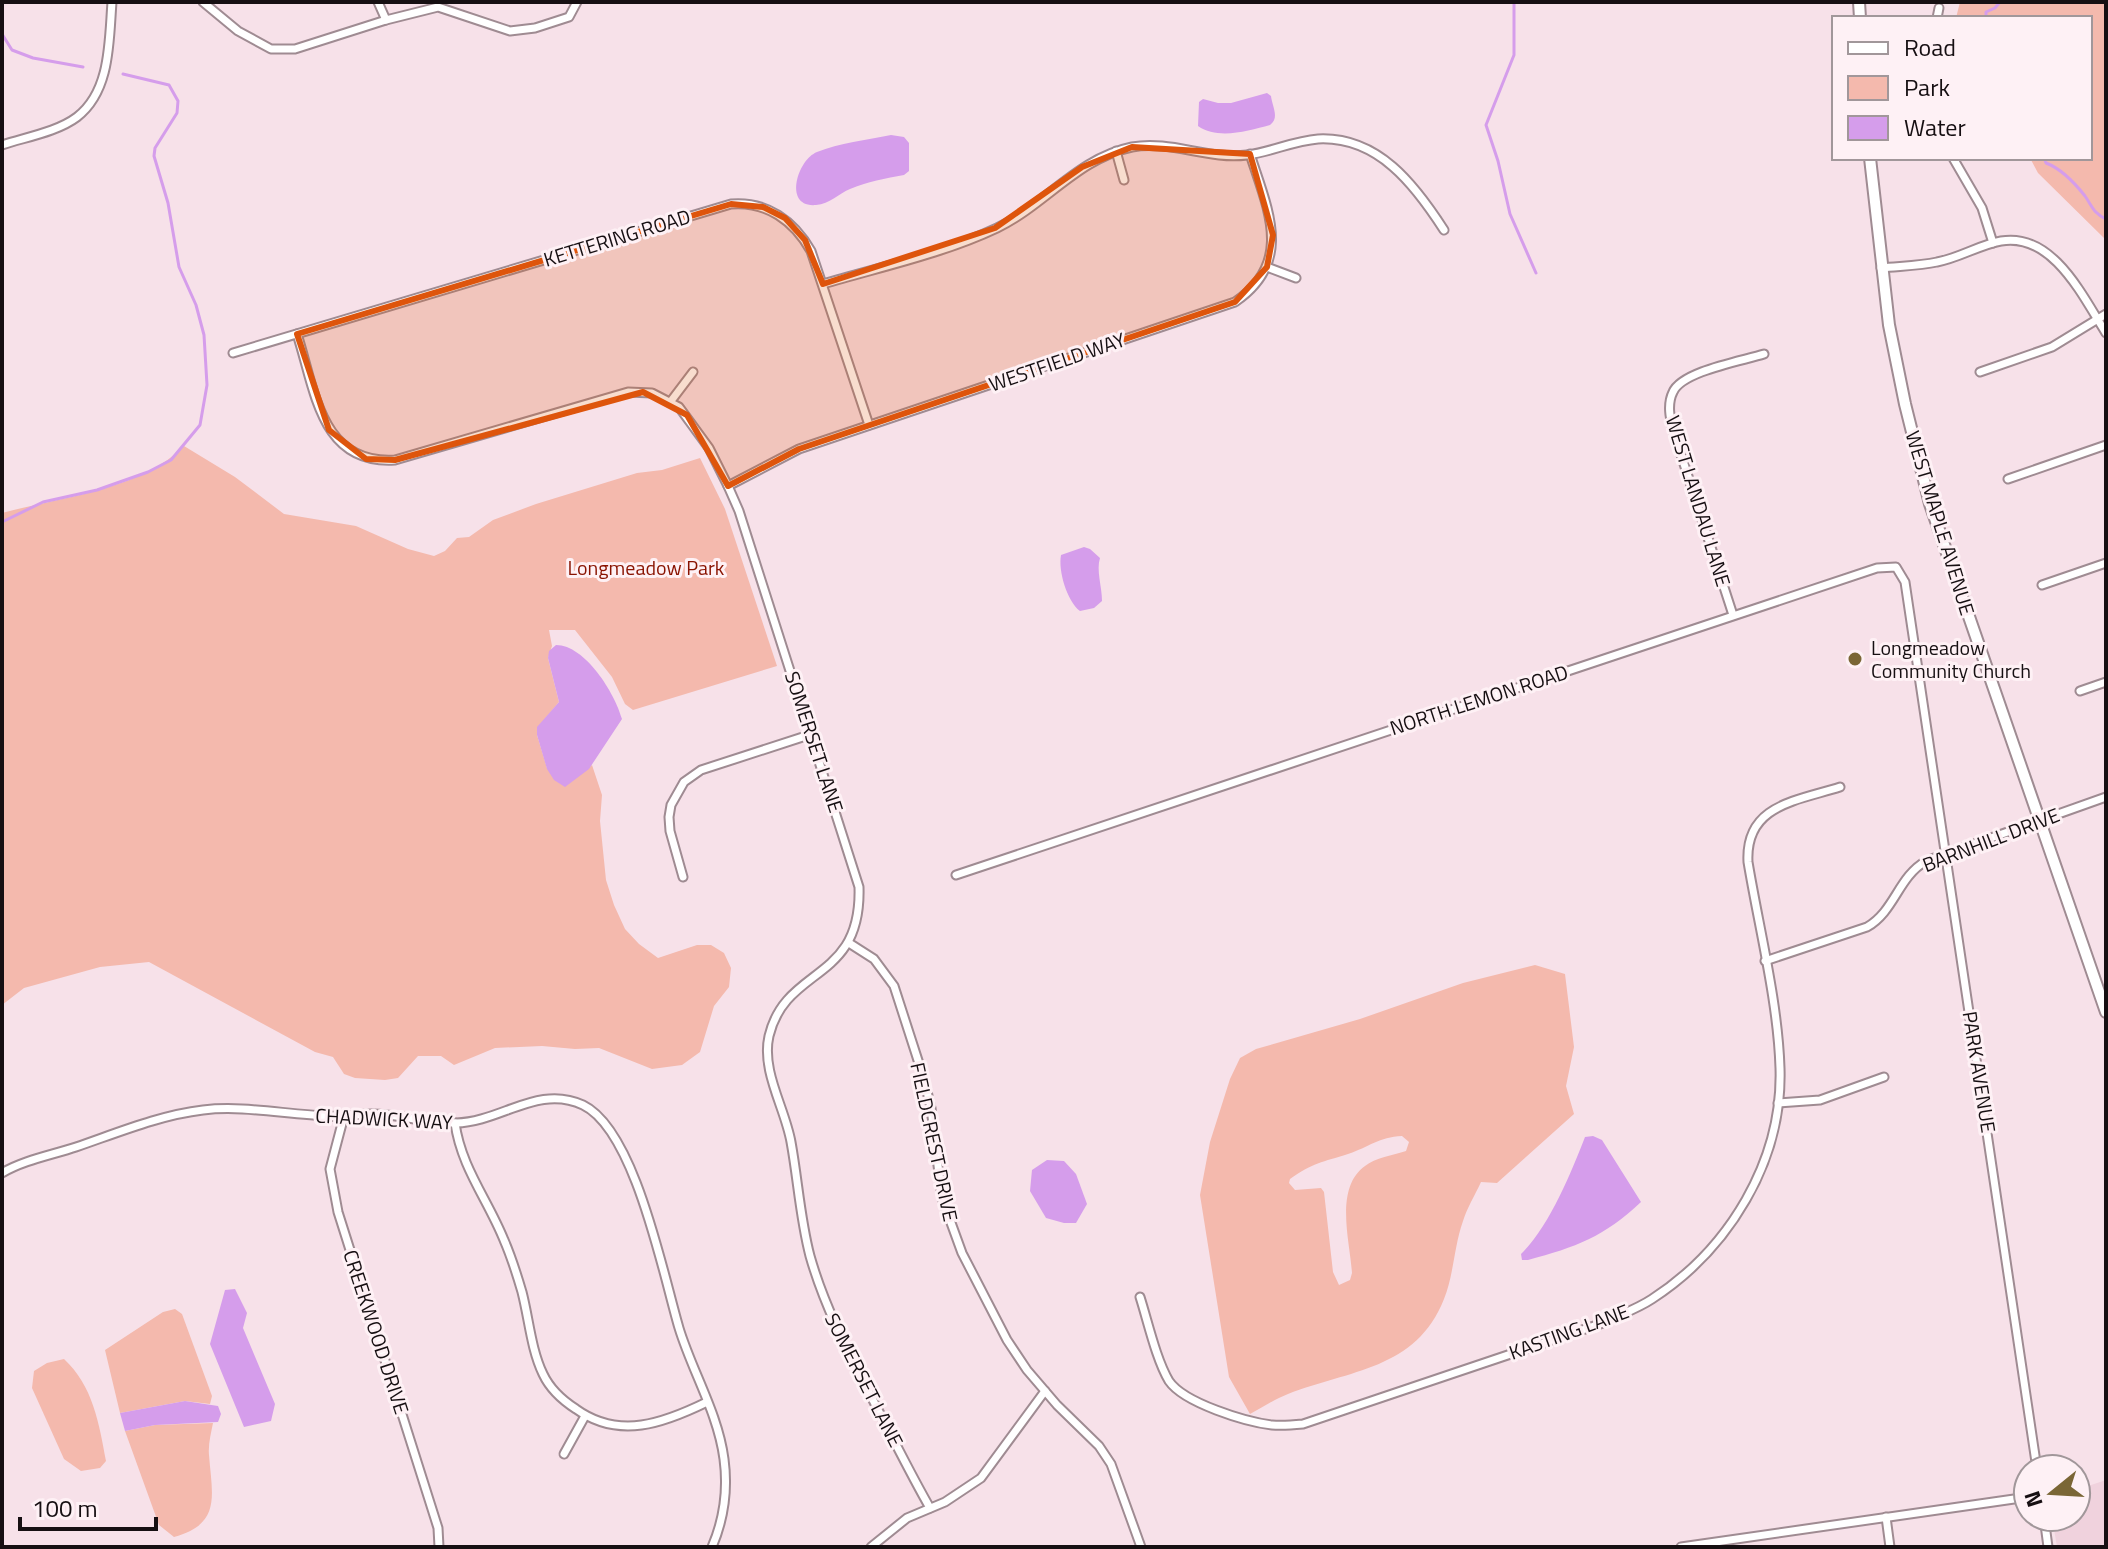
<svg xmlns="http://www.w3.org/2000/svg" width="2108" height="1549" viewBox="0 0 2108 1549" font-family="'Titillium Web',sans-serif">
<rect width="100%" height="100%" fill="#f7e1e9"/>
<polygon fill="#f0d2dd" points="2106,1480 2106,1547 2057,1547 2052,1517 2076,1517 2076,1490"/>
<g fill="#f4b9ad" fill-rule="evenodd">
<polygon points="1960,2 2106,2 2106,240 2038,173 2030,158 2090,158 2090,18 1956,18"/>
<path d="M184,446l51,31 49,37 72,12 52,23 26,7 11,-5 12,-13 12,-1 24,-17 43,-16 101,-31 25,-3 38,-12 25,51 52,157 -144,44 -8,-6 -13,-27 -37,-47h-26l3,16 -4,12 11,44 -21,25 -1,8 10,33 18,18 27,-21 10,30 -2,26 6,59 8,25 11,24 14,15 19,14 39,-13h14l13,8 7,15 -2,19 -15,19 -14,46 -18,13 -30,4 -53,-21 -24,1 -33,-3 -47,2 -41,17 -13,-9h-23l-20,22 -13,2 -30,-2 -11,-4 -11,-17 -18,-5 -166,-90 -49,5 -76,21 -22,17v-492c58,-16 139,-23 182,-67z"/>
<path d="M1535,965l30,9 9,73 -8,39 8,28 -77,69 -16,-1c-6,13 -14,26 -18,39 -9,25 -9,53 -19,78 -28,71 -95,71 -156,95 -13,5 -25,13 -38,20l-21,-37 -29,-182 10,-53 20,-63 10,-21 16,-9 104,-30 103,-36zM1402,1136l7,6 -3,9c-13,4 -31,7 -41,15 -31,22 -15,75 -13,107l-2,7 -11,5 -6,-13 -9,-80 -3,-4 -26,2 -6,-7 1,-4c22,-16 33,-17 58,-25 21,-7 31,-17 54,-18z"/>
<polygon points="175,1309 182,1314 212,1396 210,1404 185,1401 120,1413 105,1350 163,1312"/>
<path d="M64,1359c29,27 35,64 42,102l-6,7 -19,3 -17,-12 -32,-71 2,-17 13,-8z"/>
<path d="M213,1423c-2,10 -5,22 -4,32 3,40 13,69 -35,82l-15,-12 -34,-94 30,-6z"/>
</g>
<g fill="#d59deb">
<path d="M1267,93l4,3c1,10 9,22 -1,29 -22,6 -52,15 -72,1l1,-24 4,-3 15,4h13z"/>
<path d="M891,135l13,2 5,6v28l-5,4c-18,3 -37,7 -54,14 -12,5 -20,15 -34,16 -33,3 -19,-45 1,-53 22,-9 50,-12 74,-17z"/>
<path d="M1084,547l6,2 10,9c-4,12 2,29 2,43l-8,7 -14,3c-13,-10 -22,-40 -19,-56z"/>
<path d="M556,645c29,0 59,48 66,74l-33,50 -24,18 -11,-7 -7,-11 -10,-34v-8l22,-25 -11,-44 1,-7z"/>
<path d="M1593,1136l9,4 39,62c-37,35 -65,45 -113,58h-6l-1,-6c28,-27 50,-81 64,-117z"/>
<polygon points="1047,1160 1064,1161 1076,1174 1087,1204 1076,1223 1064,1223 1046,1218 1030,1191 1032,1170"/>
<polygon points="235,1289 247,1313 243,1328 275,1404 271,1421 244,1427 210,1344 225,1290"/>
<polygon points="185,1401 218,1406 221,1414 218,1422 155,1425 125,1431 120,1413"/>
</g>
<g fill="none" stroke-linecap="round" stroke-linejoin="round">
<g stroke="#d59deb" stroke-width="3">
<polyline points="1514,2 1514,55 1486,125 1498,161 1510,214 1536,273"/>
<polyline points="1986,18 1986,12 1995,8 2000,2"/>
<polyline points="2,34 12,50 33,58 83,67"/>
<path d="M2044,158l2,5c16,6 28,19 39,33 7,10 9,18 21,23"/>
<polyline points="2,522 43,502 97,490 148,472 171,460 200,425 207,385 204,335 196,305 179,267 168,203 154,156 155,148 177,113 178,101 169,85 123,74"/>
</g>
<defs>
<g id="street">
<polyline points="203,2 238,31 271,49 295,49 386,20 438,7 510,31 535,28 569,17 577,2"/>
<polyline points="378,2 386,20"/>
<polyline points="1937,18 1939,8"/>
<path d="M2,145c24,-8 55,-13 75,-28 34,-26 32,-77 35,-115"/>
<polyline points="1116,151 1124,180"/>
<polyline points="1953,158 1982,208 1993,243"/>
<polyline points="1267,267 1296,278"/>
<path d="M1881,268c18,-2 38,-2 56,-6 22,-4 42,-17 64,-21 52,-9 82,56 105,92"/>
<path d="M823,284c57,-17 119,-30 174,-56 48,-23 81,-70 135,-81 39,-7 76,13 115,8 24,-3 46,-14 71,-16 60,-3 97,46 126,91"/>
<path d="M297,334c18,55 23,131 98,126l233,-68 24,1 27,14 30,41 19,38 11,25 120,376c3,96 -73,78 -90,149 -8,35 16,72 22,106 7,38 9,76 19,114 15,53 41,101 66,150 18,34 35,69 54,102"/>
<path d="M233,353l498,-149c36,-3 63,17 80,47l58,174"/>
<polyline points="1980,372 2052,347 2106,314"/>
<polyline points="671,401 693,372"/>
<polyline points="2008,479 2106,445"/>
<path d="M728,486l71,-37 436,-147c59,-40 33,-92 15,-148"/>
<polyline points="2042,585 2106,563"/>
<path d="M1733,615l-60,-185c-3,-12 -6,-26 0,-38 9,-21 69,-31 91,-38"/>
<polyline points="2080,691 2106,682"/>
<polyline points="956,875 1877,568 1896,567 1905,582 2037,1469"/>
<polyline points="683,877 670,831 669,817 671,805 684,782 701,770 812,734"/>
<polyline points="849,943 874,959 894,986 924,1079 931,1108 942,1198 962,1253 1007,1340 1027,1370 1057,1405 1099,1446 1111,1464 1141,1547"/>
<path d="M1765,961l102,-34c28,-16 31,-50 59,-66l180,-64"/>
<polyline points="1778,1103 1820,1100 1884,1077"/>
<polyline points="344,1116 330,1169 338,1212 438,1528 439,1547"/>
<path d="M455,1123c6,44 33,77 49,117 7,16 13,35 18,52 7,27 9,57 21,82 7,15 19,26 33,35 43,31 88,14 131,-7"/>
<path d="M2,1173c22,-13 50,-18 74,-26 41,-14 84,-32 127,-37 41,-5 85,5 127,6 14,1 28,-2 42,-2 28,0 55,10 84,9 45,-1 82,-39 127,-18 52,25 80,169 96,223 13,43 39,85 45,131 4,30 0,60 -12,88"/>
<path d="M1140,1297c8,25 16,62 29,84 15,22 77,41 103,44 10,1 21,0 31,-1l300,-101c16,-8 34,-14 49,-24 77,-50 131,-138 128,-231 -2,-66 -21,-140 -32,-206 -3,-57 48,-61 92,-75"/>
<polyline points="564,1454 585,1416"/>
<polyline points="1886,1517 1890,1547"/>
<polyline points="2044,1517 2048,1547"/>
<polyline points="871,1547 907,1518 945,1502 981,1478 1045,1391"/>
<polyline points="1681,1547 2028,1497"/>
</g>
<g id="secondary">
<polyline points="1859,2 1860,18"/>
<polyline points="1870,158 1889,325 1905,404 1930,504 2106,1012"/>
</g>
</defs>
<use href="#street" stroke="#9f8b92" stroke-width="11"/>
<use href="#secondary" stroke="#9f8b92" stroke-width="14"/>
<use href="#street" stroke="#fff" stroke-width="7"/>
<use href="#secondary" stroke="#fff" stroke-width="10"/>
</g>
<path fill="#de550c" fill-opacity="0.2" stroke="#de550c" stroke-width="6" stroke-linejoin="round" d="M1132,147l118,7 23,81 -6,32 -32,35 -436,147 -71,37 -41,-71 -44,-23 -248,68 -29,-1 -37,-29 -32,-96 434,-130 32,3 22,11 20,22 18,44 172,-56 87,-61z"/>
<circle fill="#7a6635" stroke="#fef1f5" stroke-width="3" cx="1855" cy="659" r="8"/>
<g text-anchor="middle" stroke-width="6" stroke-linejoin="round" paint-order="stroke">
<g font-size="20" fill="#160f12" stroke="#fef1f5">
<text transform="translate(617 238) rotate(-17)" y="7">KETTERING ROAD</text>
<text transform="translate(1057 362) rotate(-19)" y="7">WESTFIELD WAY</text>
<text transform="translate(1698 501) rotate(73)" y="7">WEST LANDAU LANE</text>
<text transform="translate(1940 523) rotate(73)" y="7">WEST MAPLE AVENUE</text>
<text transform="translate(1479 700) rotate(-18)" y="7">NORTH LEMON ROAD</text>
<text transform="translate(814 742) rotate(72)" y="7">SOMERSET LANE</text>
<text transform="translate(1991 840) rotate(-21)" y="7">BARNHILL DRIVE</text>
<text transform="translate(1979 1072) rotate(81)" y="7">PARK AVENUE</text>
<text transform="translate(384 1119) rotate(3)" y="7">CHADWICK WAY</text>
<text transform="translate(934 1142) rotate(78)" y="7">FIELDCREST DRIVE</text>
<text transform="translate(376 1332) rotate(72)" y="7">CREEKWOOD DRIVE</text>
<text transform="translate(1569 1332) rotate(-20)" y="7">KASTING LANE</text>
<text transform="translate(864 1380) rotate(63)" y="7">SOMERSET LANE</text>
</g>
<g font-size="20" fill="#891301" stroke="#fef1f5">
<text x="646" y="575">Longmeadow Park</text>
</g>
<g font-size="20" fill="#160f12" stroke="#fef1f5" text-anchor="start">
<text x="1871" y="655">Longmeadow<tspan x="1871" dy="23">Community Church</tspan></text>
</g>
</g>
<rect width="2108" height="1549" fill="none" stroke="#160f12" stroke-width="8"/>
<rect x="1832" y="16" width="260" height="144" fill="#fef1f5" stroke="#a1979a" stroke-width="2"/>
<rect x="1848" y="42" width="40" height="12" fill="#ffffff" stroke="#a1979a" stroke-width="2"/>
<text x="1904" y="56" font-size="24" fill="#160f12">Road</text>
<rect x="1848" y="76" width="40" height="24" fill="#f4b9ad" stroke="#a1979a" stroke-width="2"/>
<text x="1904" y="96" font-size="24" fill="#160f12">Park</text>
<rect x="1848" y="116" width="40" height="24" fill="#d59deb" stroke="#a1979a" stroke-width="2"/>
<text x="1904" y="136" font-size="24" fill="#160f12">Water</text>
<g transform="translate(2052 1493) rotate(252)"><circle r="38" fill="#fef1f5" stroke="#a1979a" stroke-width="2"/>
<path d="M0-6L14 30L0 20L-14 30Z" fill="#7a6635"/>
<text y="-12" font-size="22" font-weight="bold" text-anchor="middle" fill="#160f12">N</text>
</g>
<path d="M20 1517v12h136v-12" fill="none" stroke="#160f12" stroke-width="4"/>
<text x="32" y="1517" font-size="24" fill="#160f12" stroke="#fef1f5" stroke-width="6" paint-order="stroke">100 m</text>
</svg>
